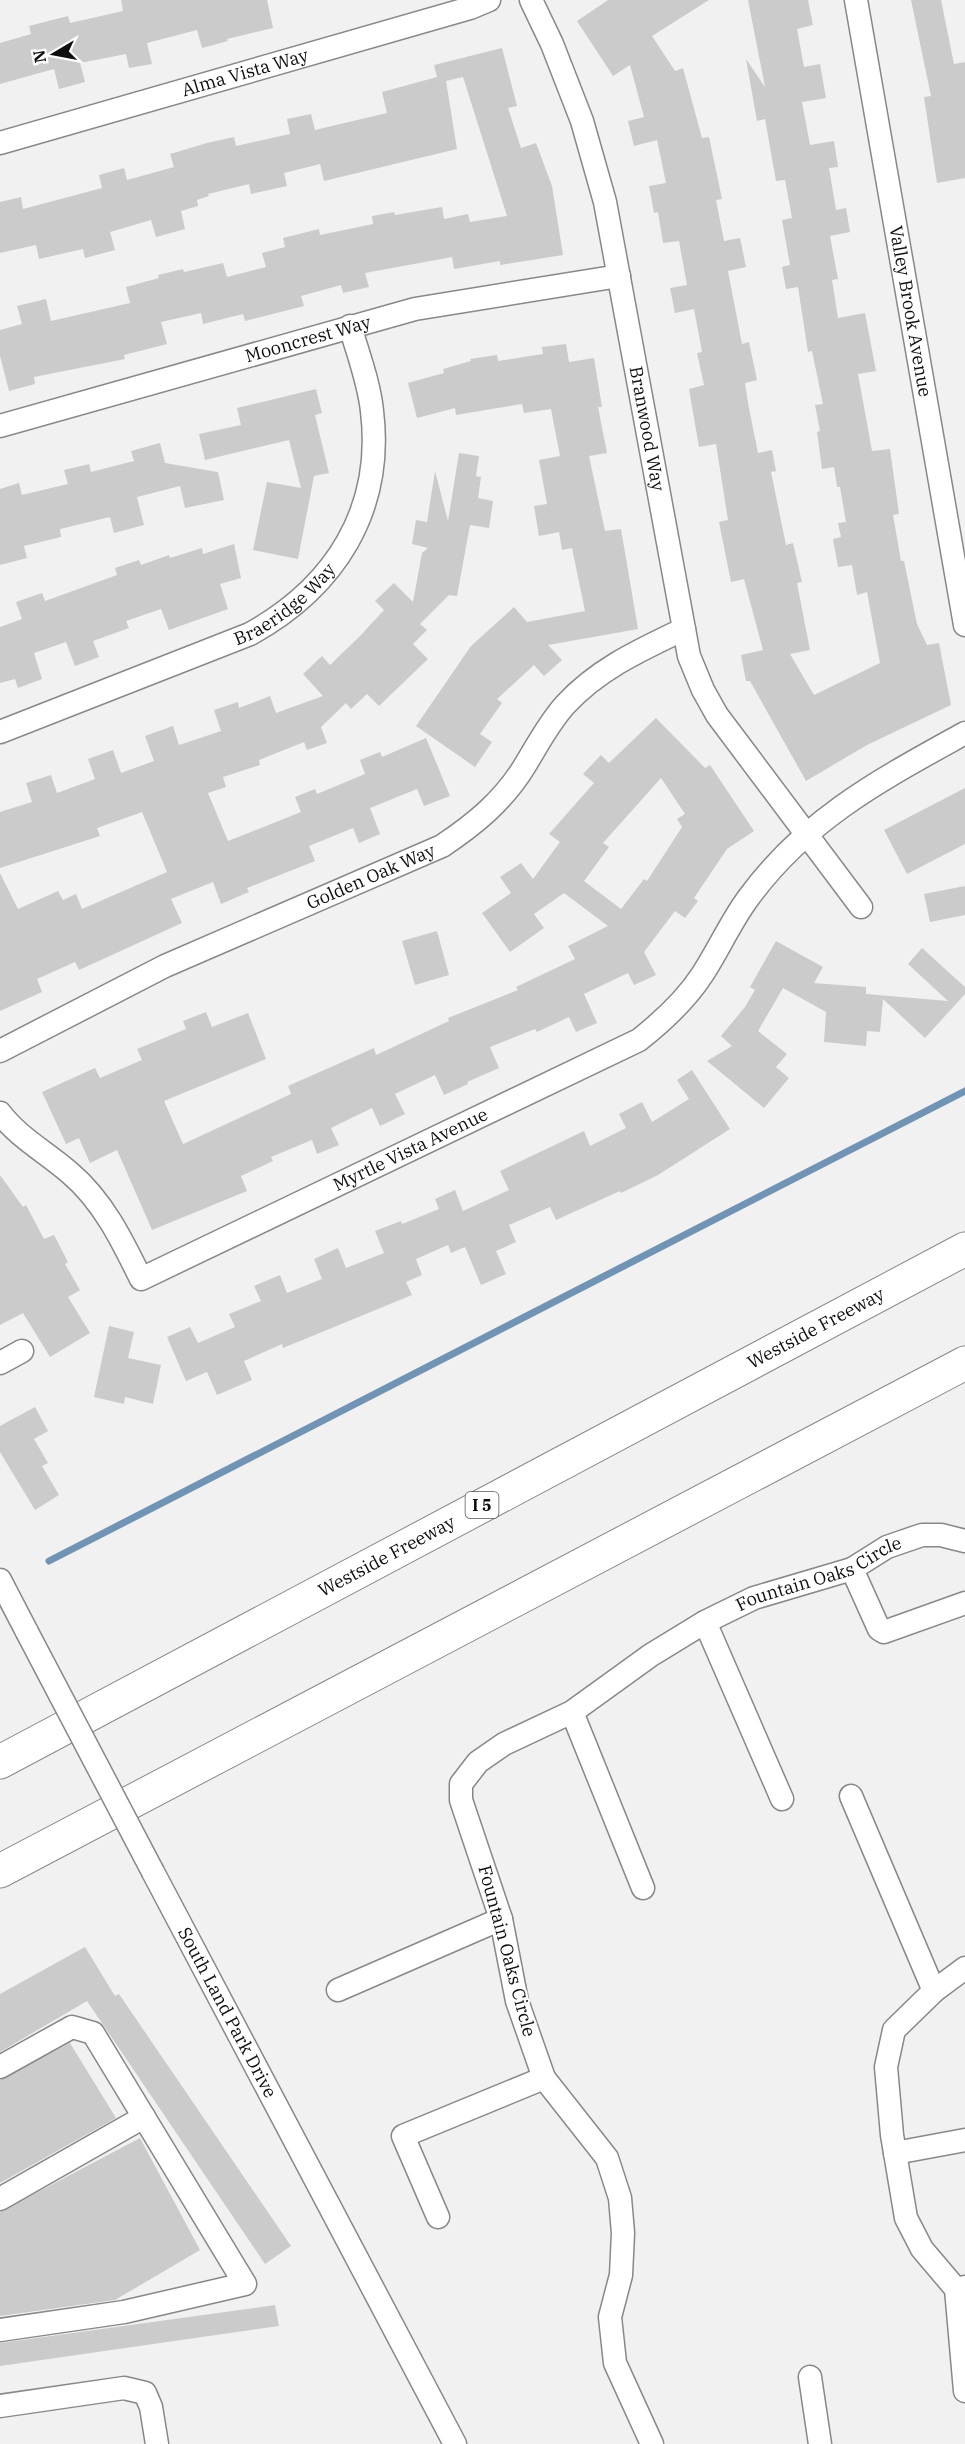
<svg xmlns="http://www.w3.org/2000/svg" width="965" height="2444" viewBox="0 0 965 2444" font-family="'IBM Plex Serif',serif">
<rect width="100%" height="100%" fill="#f1f1f2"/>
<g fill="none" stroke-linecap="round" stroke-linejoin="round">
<polyline stroke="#7193b4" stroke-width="7" points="49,1561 965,1091"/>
</g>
<g fill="#cbcbcc" fill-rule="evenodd">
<polygon points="121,0 267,0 273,28 227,39 228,41 202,48 197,30 147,43 152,64 129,68 126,54 80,63 85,82 59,89 54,69 0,84 0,43 31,34 29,26 68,16 70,23 123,11"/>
<polygon points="608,0 709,0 652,36 675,71 683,68 702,138 709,137 722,199 716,200 724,241 740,238 746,267 728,271 742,344 749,342 757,380 745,383 748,403 758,453 772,450 776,471 771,472 786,545 793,543 802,582 797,583 810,650 790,654 814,695 880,663 867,592 857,595 852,565 838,567 833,539 841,537 838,523 846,522 840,487 837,487 834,467 822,469 817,432 820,431 815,405 823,404 812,351 808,352 798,287 786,289 782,267 790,265 782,220 792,218 785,180 776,181 765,119 757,121 746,59 765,87 748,0 808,0 813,25 797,29 804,67 820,64 826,98 802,102 810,145 834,141 838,167 829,168 836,210 846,208 850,232 830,236 838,279 832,280 838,318 865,313 876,371 858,374 872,451 890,449 899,514 893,515 901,561 904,561 917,624 927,645 939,643 951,705 867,745 806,781 750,681 746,681 741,655 763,650 744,579 731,582 719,522 728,520 716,444 699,447 689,389 704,385 697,353 702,352 694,309 675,313 670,288 687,285 679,241 663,243 658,212 654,213 649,186 666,183 657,140 634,146 628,121 644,117 630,65 613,76 577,21"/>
<polygon points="911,0 941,0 954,64 965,62 965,178 937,183 924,97 931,96"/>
<polygon points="502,48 517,106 508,108 521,148 536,143 552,186 563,255 500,265 500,261 454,269 452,257 365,273 369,287 343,293 341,285 301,296 304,306 245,321 243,314 203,324 201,313 161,322 167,344 124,355 125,359 34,377 35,384 9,391 0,356 0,330 22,324 17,306 46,299 51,321 130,303 126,287 159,278 158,275 183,269 184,272 223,263 227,277 266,267 262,253 285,247 283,238 319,229 320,235 373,224 372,216 394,212 395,215 442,207 444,219 468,214 470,222 507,216 463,77 446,81 457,149 324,181 320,164 284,173 287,186 251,194 249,184 208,194 209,196 197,200 198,206 181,211 185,229 156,237 151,220 110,232 115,250 85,258 83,249 39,259 36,245 0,253 0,202 21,197 23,209 102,188 99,175 124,168 127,180 174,167 170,154 207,143 234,137 236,146 290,134 287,119 311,114 315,130 387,113 382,92 437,77 434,65"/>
<polygon points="566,344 569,362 594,358 602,407 598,407 607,453 589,456 605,531 621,529 638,629 548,645 562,660 544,676 534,665 497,699 502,703 480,734 492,742 475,767 416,726 471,646 514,607 527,622 585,611 572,548 562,550 559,532 539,536 534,506 547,504 539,460 560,456 551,409 524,413 522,404 456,415 455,408 417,418 408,383 444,373 443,369 471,361 470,359 497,355 498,361 543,354 542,347"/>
<polygon points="316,389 322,413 315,415 329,473 314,476 298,559 253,550 267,482 301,488 289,440 205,460 199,434 241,425 237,408"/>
<polygon points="160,443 165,463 218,472 224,500 185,508 180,486 137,497 144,525 114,533 110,517 60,529 61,537 24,546 27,558 0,565 0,489 19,483 22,495 68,484 64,470 89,464 91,472 134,461 131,451"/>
<polygon points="459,453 479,456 476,476 481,477 478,498 493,501 489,528 470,525 457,596 449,595 420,624 427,630 413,644 428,659 379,706 367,694 351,709 346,703 321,727 327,743 307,750 304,742 259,760 260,765 223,777 226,787 208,793 228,841 301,812 295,797 315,789 317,794 365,774 360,760 380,752 382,757 426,738 450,796 424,806 417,789 370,808 380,834 359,843 353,828 309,846 315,861 247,888 249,892 221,904 213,882 171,899 182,923 79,970 75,962 37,979 42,992 0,1011 0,873 18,909 58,891 63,900 76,894 82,909 167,872 142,812 97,828 100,836 0,868 0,812 32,802 26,783 51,775 57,793 95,779 88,759 113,750 121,773 154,761 145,736 173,726 179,745 221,731 214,710 238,702 239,708 270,696 276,713 323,696 303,674 322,656 330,665 360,636 384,610 375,601 394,583 413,602 422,553 428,548 412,544 416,520 427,522 435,471 448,521"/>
<polygon points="234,544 241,578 220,584 228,609 169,630 161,609 126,621 129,628 93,641 99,657 75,666 66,642 34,653 42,679 18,688 15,679 0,683 0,627 22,619 16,602 42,593 45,601 117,575 115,568 139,560 141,565 169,555 170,558 202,548 203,554"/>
<path d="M656,718l49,50 5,-3 44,66 -27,18 -33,49 4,3 -13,17 -10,-7 -31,41 12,23 -22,10 -6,-12 -44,21 13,29 -21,9 -7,-15 -32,15 -2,-3 -45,18 9,21 -32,14 1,2 -24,11 -9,-20 -40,19 10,20 -25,12 -8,-18 -41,20 8,17 -22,9 -5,-14 -41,17 2,4 -32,15 6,15 -95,39 -35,-80 -27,13 -11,-25 -13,6 -24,-52 53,-24 5,10 42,-18 -5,-11 49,-20 -3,-8 23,-9 6,15 36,-14 18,46 -102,42 19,43 108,-50 -3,-8 86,-38 2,7 73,-34 -1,-3 70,-28 -2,-3 59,-28 -7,-13 40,-20 -44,-33 -30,21 10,14 -34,24 -28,-39 29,-20 -11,-16 21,-14 12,16 27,-37 -11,-8 45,-51 -11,-9 18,-19 8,8zM661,778l24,36 -8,5 5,8 -35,54 -3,-2 -23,30 -37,-28 25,-34 -6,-4z"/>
<polygon points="965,788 965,844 907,874 884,830"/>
<polygon points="965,886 965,915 930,922 924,894"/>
<polygon points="437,931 449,975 415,985 402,941"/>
<polygon points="776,941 823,967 814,983 866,987 866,994 948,1001 908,964 922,948 965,987 965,994 925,1038 883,999 880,1032 867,1031 866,1046 824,1042 826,1012 783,988 758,1031 787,1054 776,1067 789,1078 764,1108 707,1061 732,1046 721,1036 745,1007 755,990 750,987"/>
<polygon points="692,1070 730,1129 658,1175 621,1193 620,1191 556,1220 550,1207 509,1225 516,1242 496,1251 506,1274 481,1285 465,1247 451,1253 448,1245 416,1259 422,1275 406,1282 412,1295 283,1348 282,1344 244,1361 252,1380 217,1395 207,1372 186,1381 167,1337 190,1327 198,1343 235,1327 229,1314 261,1301 254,1286 280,1275 287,1293 322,1279 314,1259 338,1248 346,1268 384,1253 375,1231 401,1221 402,1224 439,1209 435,1199 455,1190 463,1211 509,1190 500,1171 584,1131 590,1146 626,1128 619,1114 642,1102 652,1122 689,1099 677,1080"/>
<polygon points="0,1175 23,1207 26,1205 44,1239 54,1235 68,1262 65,1264 80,1290 68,1297 90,1333 50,1357 23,1313 0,1325"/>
<polygon points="109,1326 134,1332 128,1358 161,1365 153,1404 125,1397 124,1404 94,1397"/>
<polygon points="35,1407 48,1431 34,1439 48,1463 42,1466 59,1495 35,1510 0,1452 0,1426"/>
<polygon points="85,1947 115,1996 119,1994 291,2246 265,2264 87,2001 0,2052 0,1994"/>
<polygon points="70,2043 116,2118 0,2183 0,2080"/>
<polygon points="140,2138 200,2250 115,2300 0,2316 0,2212"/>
<polygon points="275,2305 279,2326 0,2366 0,2343"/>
</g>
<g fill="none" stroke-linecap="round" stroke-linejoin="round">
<defs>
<g id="minor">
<path id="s1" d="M531,0l21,44 30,77 23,81 84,454 14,34 14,25 144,192"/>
<path id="s2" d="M856,0l109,625"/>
<path id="s3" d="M0,143l470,-135 19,-8"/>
<path id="s4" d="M0,426l415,-117 204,-33"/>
<path id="s5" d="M0,732l250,-98c85,-47 134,-124 122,-223 -3,-29 -14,-57 -22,-85"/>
<path id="s6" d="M0,1051l165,-85 277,-120c33,-22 61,-45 82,-79 13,-21 24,-43 41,-62 33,-36 75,-55 119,-76"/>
<path id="s7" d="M0,1113c19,25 46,39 70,60 33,28 52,67 71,106l498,-239c24,-19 46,-39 63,-65 17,-26 29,-54 47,-78 58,-79 133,-118 216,-164"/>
<polyline points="0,1363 22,1351"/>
<polyline points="852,1569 879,1629 884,1632 965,1603"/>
<polyline points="0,1580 27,1632"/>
<polyline points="705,1622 782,1799"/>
<polyline points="572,1712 643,1888"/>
<polyline points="851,1796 934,1991"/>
<path id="s8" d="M153,1872l302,572"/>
<polyline points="965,1968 934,1991 894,2030 886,2067 892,2135 906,2218 922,2249 956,2289 965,2287"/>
<polyline points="338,1990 501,1919"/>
<polyline points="0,2067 72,2027 93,2033 245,2284 124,2312 0,2330"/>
<polyline points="895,2153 965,2140"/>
<polyline points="0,2199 144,2117"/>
<polyline points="438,2217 403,2136 544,2078"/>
<polyline points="956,2289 965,2391"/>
<polyline points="810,2377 820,2444"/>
<polyline points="0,2406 124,2388 145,2393 151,2407 157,2444"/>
<path id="s9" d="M652,2444l-37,-81 -5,-46 11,-42 2,-42 -3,-35 -13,-40 -63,-80 -27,-77 -16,-82 -40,-119v-16l17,-22 26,-18 68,-32 79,-57 54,-33 49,-24 98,-29 35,-22 35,-12h19l24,6"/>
</g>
<g id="highway">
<path id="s10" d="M0,1762l965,-513"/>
<polyline points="0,1871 965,1363"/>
</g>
</defs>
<use href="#minor" stroke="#888889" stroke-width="25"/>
<use href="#highway" stroke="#888889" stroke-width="35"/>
<use href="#minor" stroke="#fff" stroke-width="22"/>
<use href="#highway" stroke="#fff" stroke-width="33"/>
<defs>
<polyline id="minor-bridge" points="27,1632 153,1872"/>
</defs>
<use href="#minor-bridge" stroke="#888889" stroke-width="25" stroke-linecap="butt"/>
<use href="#minor-bridge" stroke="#fff" stroke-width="22"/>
</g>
<g text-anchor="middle" stroke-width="4.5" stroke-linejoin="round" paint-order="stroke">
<rect fill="#fefeff" stroke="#575757" stroke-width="1.5" x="465.5" y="1492" width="33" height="26" rx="4.5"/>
<g font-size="16" font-weight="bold" fill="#0f0f0f">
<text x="482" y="1511">I 5</text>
</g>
<g font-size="18" fill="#0f0f0f" stroke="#fefeff">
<text dy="6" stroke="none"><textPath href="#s3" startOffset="255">Alma Vista Way</textPath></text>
<text dy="6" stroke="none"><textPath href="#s2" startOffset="316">Valley Brook Avenue</textPath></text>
<text dy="6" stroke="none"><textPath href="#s4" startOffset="320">Mooncrest Way</textPath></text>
<text dy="6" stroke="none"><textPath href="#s1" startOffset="446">Branwood Way</textPath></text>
<text dy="6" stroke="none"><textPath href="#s5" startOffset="314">Braeridge Way</textPath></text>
<text dy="6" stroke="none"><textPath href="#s6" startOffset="410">Golden Oak Way</textPath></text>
<text dy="6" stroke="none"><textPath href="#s7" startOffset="520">Myrtle Vista Avenue</textPath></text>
<text dy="6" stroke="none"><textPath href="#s10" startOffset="924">Westside Freeway</textPath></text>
<text dy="6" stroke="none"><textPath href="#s10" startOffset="438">Westside Freeway</textPath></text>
<text dy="6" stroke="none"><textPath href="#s9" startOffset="1126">Fountain Oaks Circle</textPath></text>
<text transform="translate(507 1951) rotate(75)" y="6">Fountain Oaks Circle</text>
<text dy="6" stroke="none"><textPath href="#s8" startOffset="159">South Land Park Drive</textPath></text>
</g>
</g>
<g transform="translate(54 54) rotate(260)" stroke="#fefeff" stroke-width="4.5" paint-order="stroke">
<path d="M0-4.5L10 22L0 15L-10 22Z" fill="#0f0f0f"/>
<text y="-9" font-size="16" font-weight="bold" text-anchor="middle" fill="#0f0f0f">N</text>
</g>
</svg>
